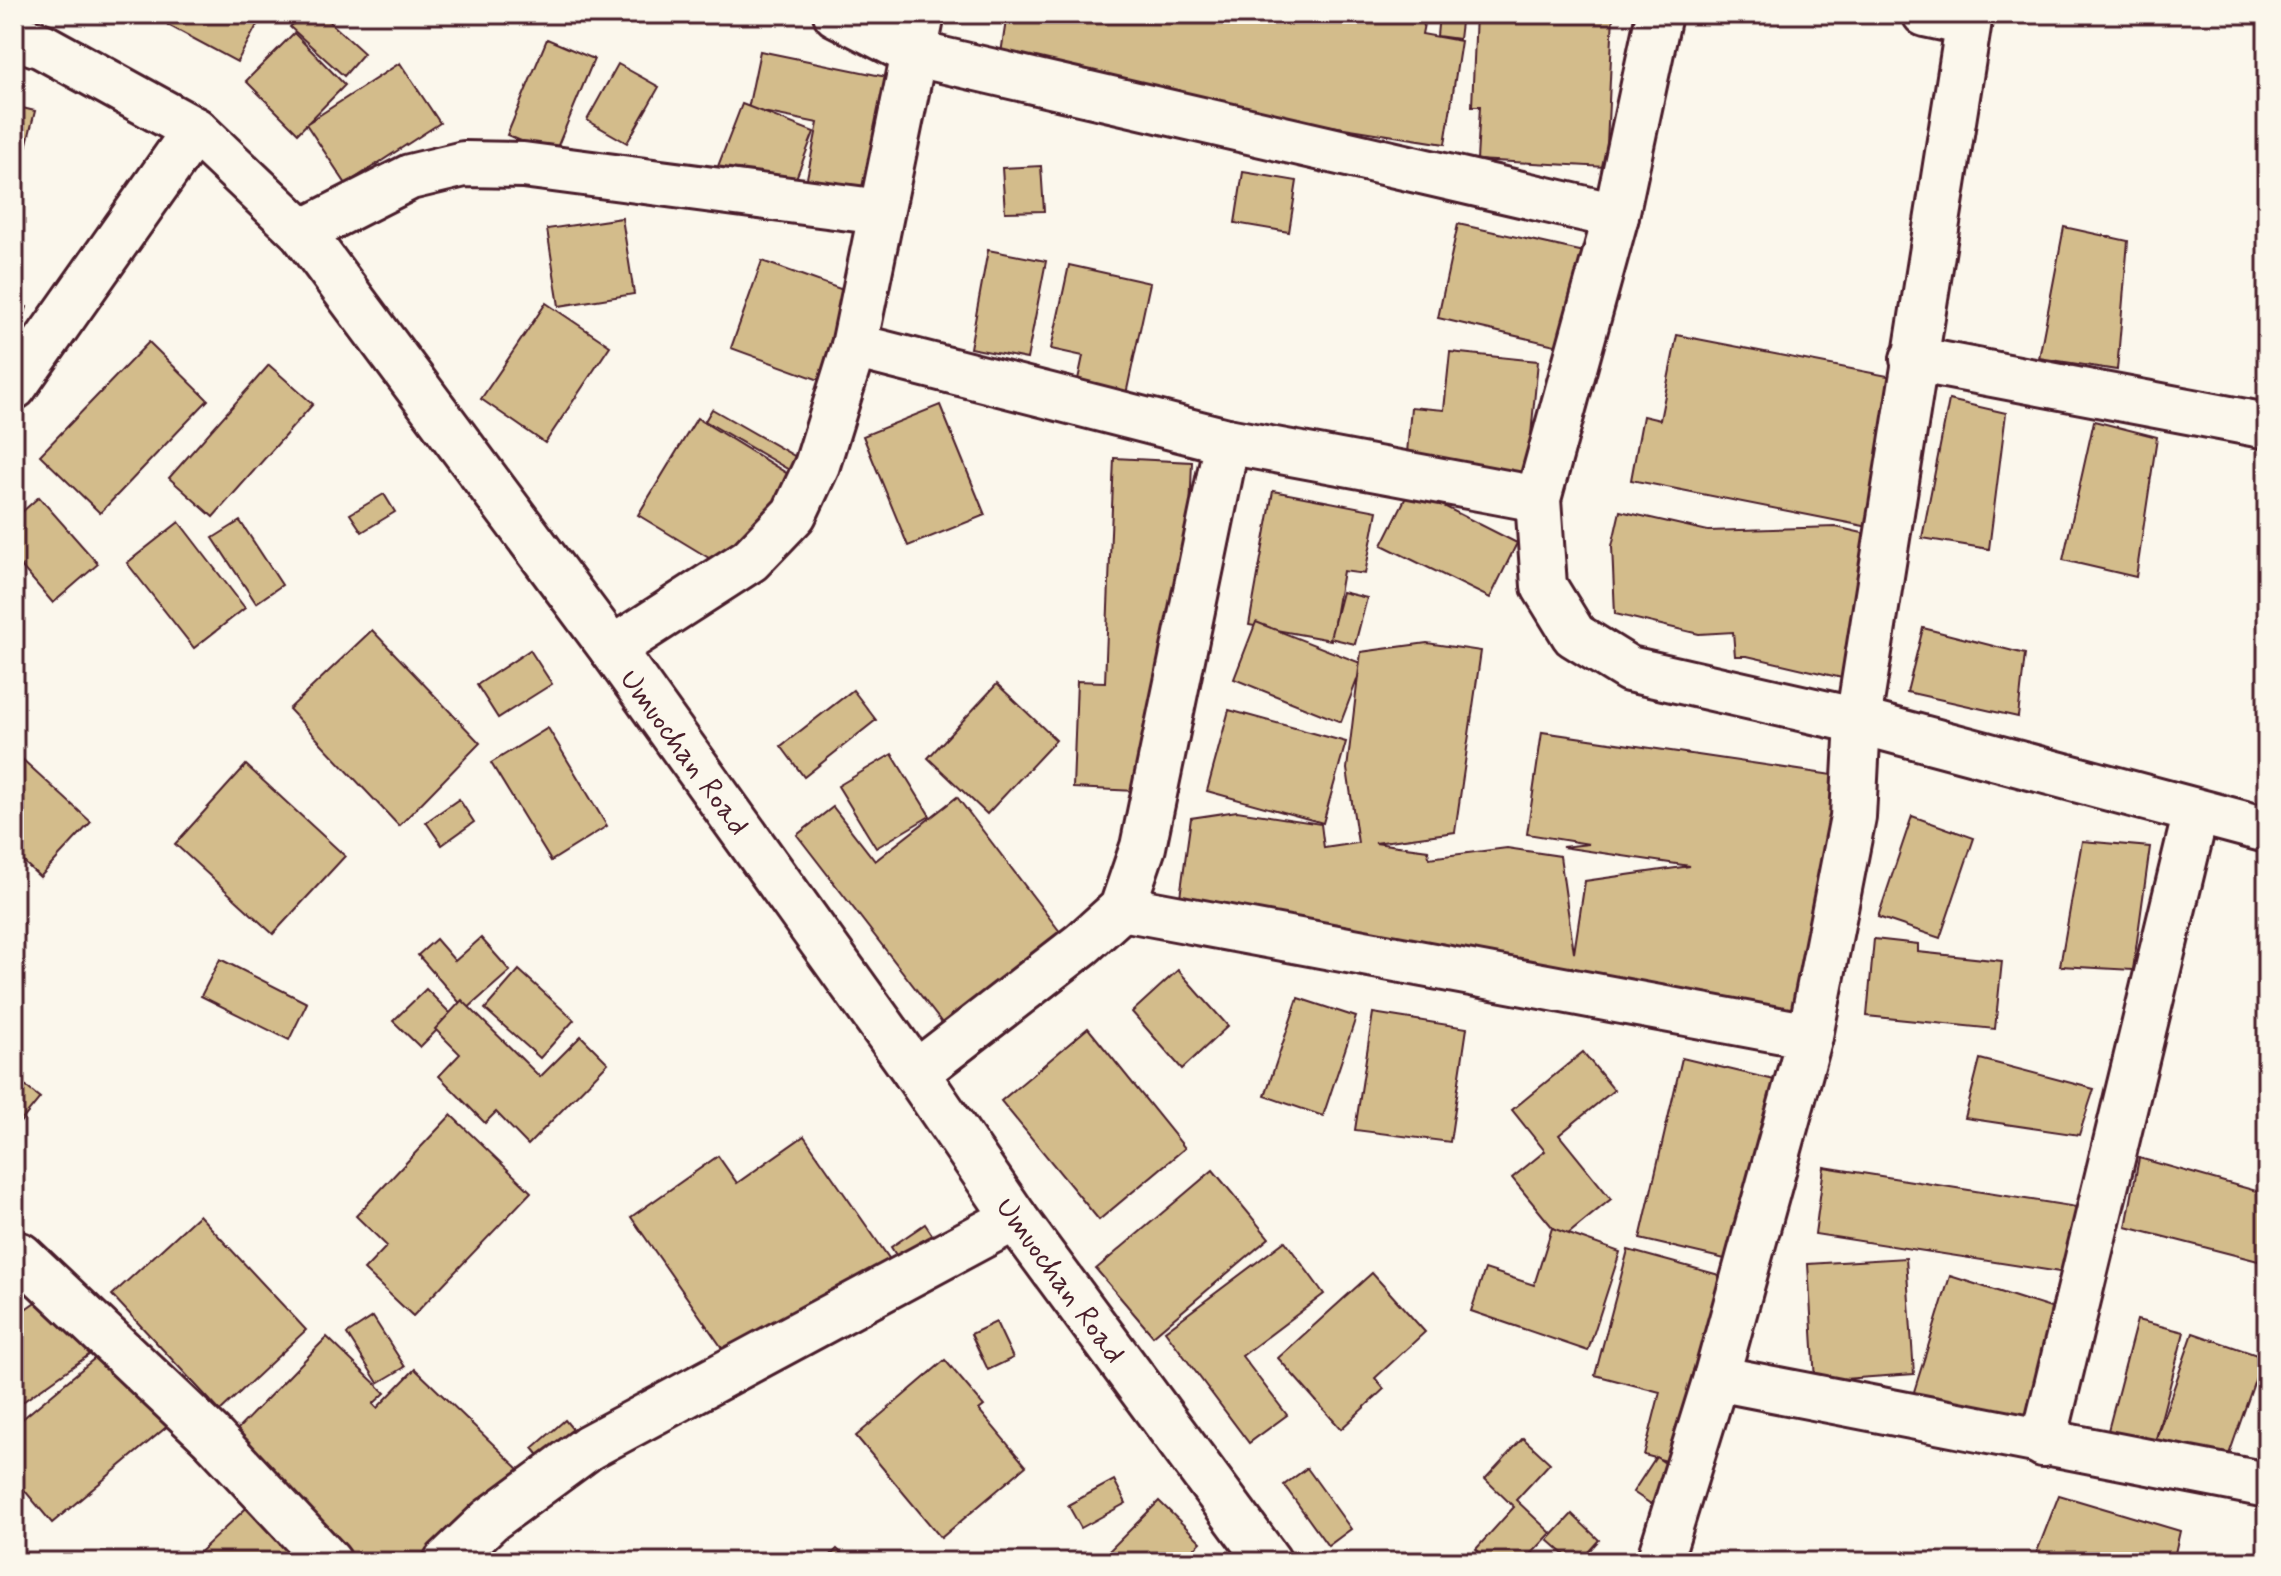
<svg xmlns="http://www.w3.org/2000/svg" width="2281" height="1576" viewBox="0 0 2281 1576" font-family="Mynerve,sans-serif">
<rect width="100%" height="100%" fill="#fbf7ec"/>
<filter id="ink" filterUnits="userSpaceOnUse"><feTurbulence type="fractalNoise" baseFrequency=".0125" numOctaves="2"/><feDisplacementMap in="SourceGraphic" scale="16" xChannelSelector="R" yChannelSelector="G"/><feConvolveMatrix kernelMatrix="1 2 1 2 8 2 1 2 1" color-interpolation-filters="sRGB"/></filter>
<g filter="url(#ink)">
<g fill="#d3bc8b" stroke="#4a1f2b" stroke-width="2">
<polygon points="174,14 263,14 237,62 168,25"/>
<polygon points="303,14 321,14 364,53 344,76 290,27"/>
<polygon points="1007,14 1426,14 1422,34 1461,41 1445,144 998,73"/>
<polygon points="1439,14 1462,14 1459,39 1437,36"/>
<polygon points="1476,14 1613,14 1606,167 1477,160 1480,106 1472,106"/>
<polygon points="294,33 345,85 298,133 246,81"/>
<polygon points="547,39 594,59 554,155 507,135"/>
<polygon points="760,51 901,80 874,213 803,198 818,123 748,109"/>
<polygon points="400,63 440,123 346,184 306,124"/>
<polygon points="618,64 659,87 627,143 587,120"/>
<polygon points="742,104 814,132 784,209 712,182"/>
<polygon points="14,106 35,111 14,196"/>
<polygon points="1041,166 1044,211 1005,212 1002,168"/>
<polygon points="1243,172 1297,181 1289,232 1235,223"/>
<polygon points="622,218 634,294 559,306 547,229"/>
<polygon points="1458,224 1589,253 1568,348 1438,318"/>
<polygon points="2064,227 2128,241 2117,370 2039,358"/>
<polygon points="988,250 1046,261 1027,359 970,348"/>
<polygon points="762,261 874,301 844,389 731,348"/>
<polygon points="1069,265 1150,283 1125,399 1076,389 1083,356 1051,349"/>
<polygon points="14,302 27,307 14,344"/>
<polygon points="546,303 610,346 545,443 481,399"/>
<polygon points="1677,335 1898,378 1869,527 1631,480 1643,416 1660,420"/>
<polygon points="149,342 208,400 100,513 40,455"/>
<polygon points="1450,352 1538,361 1526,488 1405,476 1411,407 1444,410"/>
<polygon points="269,365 313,404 213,517 169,478"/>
<polygon points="1949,400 2006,413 1989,549 1922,538"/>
<polygon points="940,405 985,515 908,546 863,436"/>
<polygon points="712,409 817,469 810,482 705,421"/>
<polygon points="697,418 814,490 742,578 638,515"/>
<polygon points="2094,421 2157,437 2136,577 2063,560"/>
<polygon points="1114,458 1192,462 1179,793 1073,788 1077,681 1105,682"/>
<polygon points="1410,489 1517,543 1490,598 1382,545"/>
<polygon points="1273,491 1377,511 1365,574 1343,571 1331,640 1249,625"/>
<polygon points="384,494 395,512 362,532 350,514"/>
<polygon points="39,497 98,564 53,603 14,558 14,519"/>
<polygon points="1620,511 1708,531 1836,527 1880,537 1855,681 1747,656 1735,656 1733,632 1699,634 1615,614 1612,546"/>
<polygon points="240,521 282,585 256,603 213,538"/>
<polygon points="179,522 245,608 194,648 127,563"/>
<polygon points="1342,592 1367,598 1355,644 1330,638"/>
<polygon points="1256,622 1363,664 1341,722 1234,679"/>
<polygon points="1923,628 2025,654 2018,717 1907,692"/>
<polygon points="372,630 480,743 399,826 289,709"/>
<polygon points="1427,643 1481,651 1455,832 1375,843 1428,850 1429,858 1507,848 1560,856 1574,953 1585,881 1690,866 1562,847 1589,844 1527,834 1542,732 1839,776 1805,1019 1574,984 1572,967 1520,975 1251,935 1185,944 1179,904 1191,818 1237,811 1321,824 1324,848 1358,843 1347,769 1361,652"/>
<polygon points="530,650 552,684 498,718 477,685"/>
<polygon points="997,684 1056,740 987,814 928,758"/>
<polygon points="853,690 876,720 804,777 781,746"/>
<polygon points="1229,710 1346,742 1323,823 1207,791"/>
<polygon points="548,728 607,826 551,861 491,763"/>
<polygon points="892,754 930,816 876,848 838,786"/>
<polygon points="21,758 91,822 40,877 14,853 14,765"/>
<polygon points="246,765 345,856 273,934 175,844"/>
<polygon points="957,797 1077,954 959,1045 797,835 833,807 875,861"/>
<polygon points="459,799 474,822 442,845 426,822"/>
<polygon points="1912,816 1974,838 1940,938 1878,917"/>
<polygon points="2082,841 2150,847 2133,970 2060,966"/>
<polygon points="481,938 510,971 466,1010 418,955 436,939 455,961"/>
<polygon points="1874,939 1918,944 1918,952 2002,961 1995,1029 1867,1016"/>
<polygon points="220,959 307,1003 289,1040 201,996"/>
<polygon points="519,970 574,1020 540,1058 485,1009"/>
<polygon points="1178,970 1228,1026 1182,1069 1132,1012"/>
<polygon points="426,989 452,1015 420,1047 393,1021"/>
<polygon points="1298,998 1356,1017 1323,1116 1265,1096"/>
<polygon points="462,1000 540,1077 581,1036 608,1063 528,1145 496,1112 485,1123 439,1076 460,1054 435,1029"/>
<polygon points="1373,1013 1467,1028 1450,1142 1355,1130"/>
<polygon points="1088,1028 1185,1148 1099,1220 1001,1101"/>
<polygon points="1583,1052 1614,1090 1559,1135 1611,1199 1562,1239 1512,1178 1545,1151 1512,1110"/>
<polygon points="1682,1058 1787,1083 1746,1264 1640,1239"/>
<polygon points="1980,1059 2094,1089 2079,1135 1965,1118"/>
<polygon points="14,1077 40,1098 14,1130"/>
<polygon points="451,1115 531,1192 413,1316 364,1270 387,1246 356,1216"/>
<polygon points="804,1136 900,1274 745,1381 631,1217 718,1156 737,1183"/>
<polygon points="2139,1158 2267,1194 2267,1242 2262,1262 2126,1227"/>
<polygon points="1824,1167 2089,1209 2079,1275 1815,1234"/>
<polygon points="1213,1170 1269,1238 1153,1336 1096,1269"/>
<polygon points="199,1215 306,1330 220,1411 112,1295"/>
<polygon points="925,1224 941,1248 906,1271 891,1247"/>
<polygon points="1552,1228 1620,1252 1588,1351 1471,1311 1485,1269 1534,1285"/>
<polygon points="1285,1241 1324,1294 1242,1356 1287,1415 1249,1443 1165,1331"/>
<polygon points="1628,1250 1741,1281 1693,1468 1644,1455 1660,1392 1595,1375"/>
<polygon points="1906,1258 1914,1374 1815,1381 1808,1264"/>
<polygon points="1372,1273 1425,1332 1375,1378 1384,1389 1341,1429 1278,1358"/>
<polygon points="1950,1276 2082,1318 2044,1440 1912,1398"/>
<polygon points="68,1279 110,1340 14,1408 14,1317"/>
<polygon points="373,1317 405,1367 378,1383 347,1334"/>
<polygon points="2137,1320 2184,1332 2152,1454 2105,1442"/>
<polygon points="996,1322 1013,1358 988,1370 971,1334"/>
<polygon points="2193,1333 2263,1357 2225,1466 2155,1442"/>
<polygon points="327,1337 385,1393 373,1404 377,1408 415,1369 520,1470 431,1562 360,1562 230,1437"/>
<polygon points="107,1348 170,1424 52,1523 14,1478 14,1426"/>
<polygon points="945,1360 984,1406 979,1410 1026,1466 941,1538 856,1436"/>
<polygon points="565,1420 579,1437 547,1465 533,1448"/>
<polygon points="1523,1438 1550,1463 1516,1500 1551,1533 1524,1562 1489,1562 1476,1549 1514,1507 1485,1479"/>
<polygon points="1656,1457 1686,1477 1663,1512 1633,1492"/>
<polygon points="1307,1468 1351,1529 1328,1546 1284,1485"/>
<polygon points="1114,1480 1126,1503 1081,1528 1068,1505"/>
<polygon points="2059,1495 2180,1531 2173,1562 2033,1562"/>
<polygon points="259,1496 321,1562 189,1562"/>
<polygon points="1159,1501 1201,1542 1181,1562 1098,1562"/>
<polygon points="14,1508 24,1518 14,1528"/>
<polygon points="1572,1514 1599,1540 1579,1562 1573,1562 1548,1540"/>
<polygon points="837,1549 851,1562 824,1562"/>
</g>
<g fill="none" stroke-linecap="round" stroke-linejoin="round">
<defs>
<g id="minor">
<polyline points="836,14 912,53 1616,216"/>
<polyline points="1659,14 1616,216 1538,499 1544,586 1574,635 1629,669 1858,721 2267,830"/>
<polyline points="1925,14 1967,23"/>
<polyline points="302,232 410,177 464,164 523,165 881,212"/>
<polyline points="854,346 1227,441 1538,499"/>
<polyline points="1913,359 2267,426"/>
<polyline points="14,387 195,130"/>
<polyline points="612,649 750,560 794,514 817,465 854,346 922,14"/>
<polyline points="1122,908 1810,1036"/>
<polyline points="916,1073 1082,944 1122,908 1143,847 1227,441"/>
<polyline points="20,1255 211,1436 329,1562"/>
<polyline points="1716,1378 2267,1485"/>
<polyline points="2043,1444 2196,812"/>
<polyline points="446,1562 490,1520 589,1447 1015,1218"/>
<polyline points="1659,1562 1716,1378 1810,1036 1853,817 1858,721 1970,14"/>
</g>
<polyline id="tertiary" points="14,36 42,46 195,130 302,232 612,649 916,1073 1015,1218 1269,1562"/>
</defs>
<use href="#minor" stroke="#4a1f2b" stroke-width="50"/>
<use href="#tertiary" stroke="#4a1f2b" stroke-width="50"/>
<use href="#minor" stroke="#fbf7ec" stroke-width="44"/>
<use href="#tertiary" stroke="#fbf7ec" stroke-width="44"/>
</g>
</g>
<g text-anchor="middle" stroke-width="8" stroke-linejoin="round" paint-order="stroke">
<g font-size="30" fill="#4a1f2b" stroke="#fbf7ec">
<text transform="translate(685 752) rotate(54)" y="10">Umuochan Road</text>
<text transform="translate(1061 1280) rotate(54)" y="10">Umuochan Road</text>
</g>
</g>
<rect width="2281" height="1576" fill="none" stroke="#fbf7ec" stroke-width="48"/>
<rect x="24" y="24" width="2233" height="1528" fill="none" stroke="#4a1f2b" stroke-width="3" filter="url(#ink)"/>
</svg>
